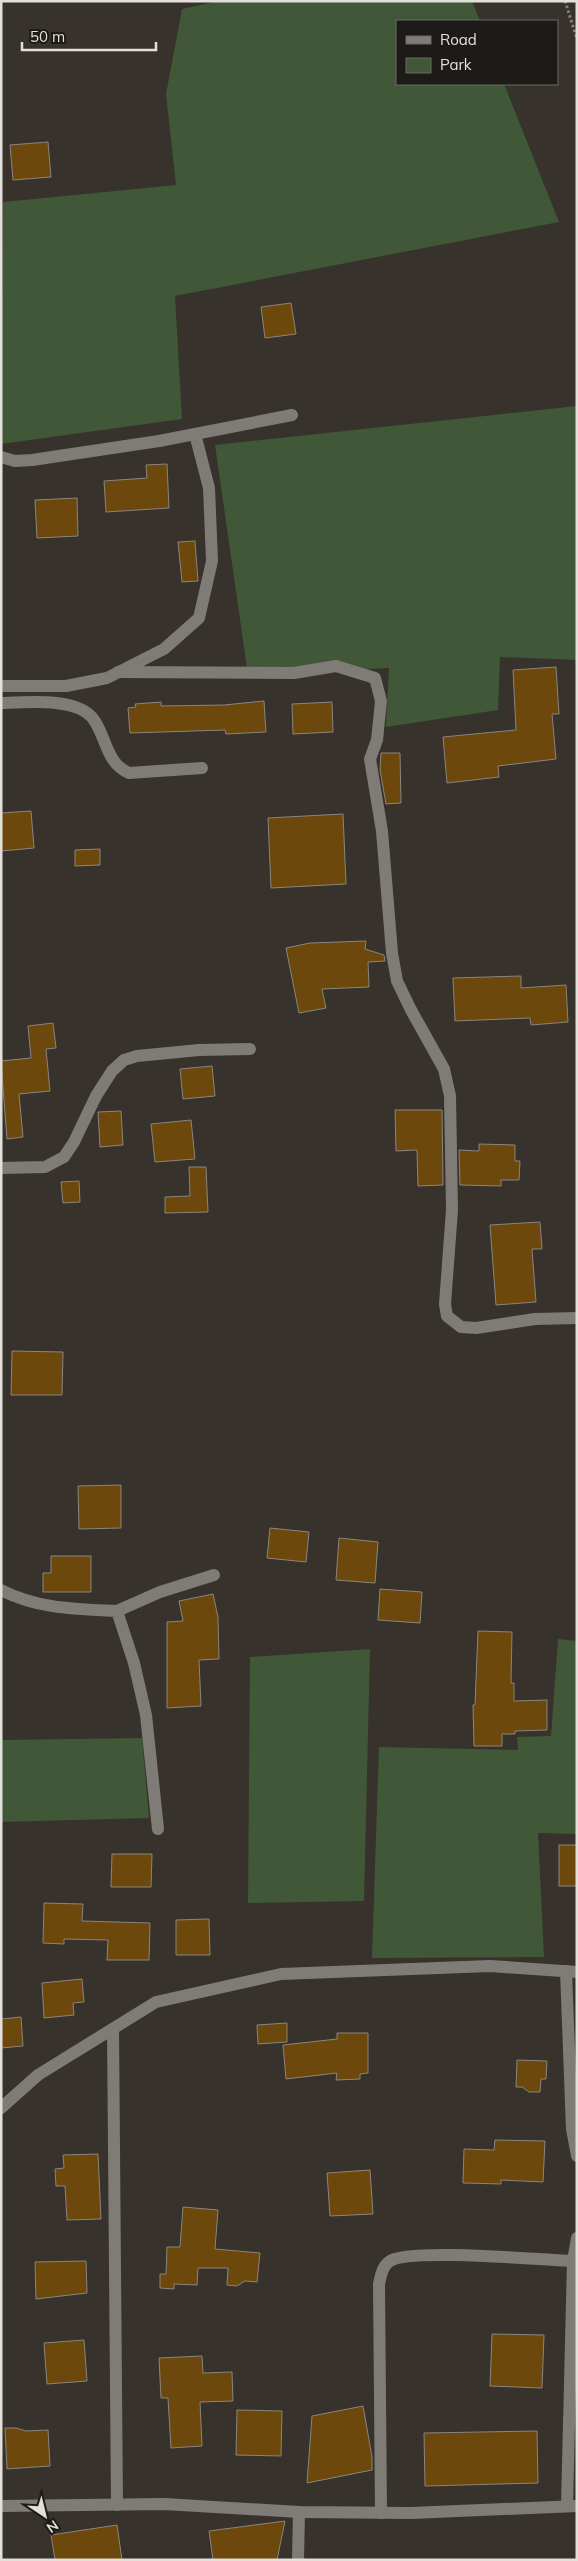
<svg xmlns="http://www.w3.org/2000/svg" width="578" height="2561" viewBox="0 0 578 2561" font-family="Mulish,sans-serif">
<rect width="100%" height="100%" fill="#37322b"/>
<g fill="#405738">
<polygon points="219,1 472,1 480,21 397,21 397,84 504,84 559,222 175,296 182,419 1,444 3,202 176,185 166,94 182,9"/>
<polygon points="577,406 577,660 500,657 498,710 386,727 389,668 248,675 215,445"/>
<polygon points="558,1639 577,1641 577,1834 538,1833 544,1957 372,1958 379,1747 518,1750 517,1737 551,1736"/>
<polygon points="370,1649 364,1901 248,1903 250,1657"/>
<polygon points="142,1738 149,1818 1,1822 1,1740"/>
</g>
<g fill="#6c480d" stroke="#8b857d">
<polygon points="48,142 51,177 13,180 10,145"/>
<polygon points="291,303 296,334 265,338 261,307"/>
<polygon points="167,464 169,508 106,512 104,481 147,478 146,465"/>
<polygon points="77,498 78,536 37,538 35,500"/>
<polygon points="195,541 198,581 182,582 178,542"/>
<polygon points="556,667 559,714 552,714 556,759 498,766 499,777 447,783 443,737 516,730 513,670"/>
<polygon points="264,701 266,732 226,734 225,730 130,733 128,708 136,707 135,704 161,702 161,706 224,705"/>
<polygon points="332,702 333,732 293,734 292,704"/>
<polygon points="381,753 400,753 401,803 386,804 380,770"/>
<polygon points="31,811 34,848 1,851 1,813"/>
<polygon points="343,814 346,884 271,888 268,818"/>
<polygon points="100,849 100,865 75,866 75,850"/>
<polygon points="366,941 365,949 384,955 385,961 368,962 369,987 322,989 326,1008 299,1013 286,948 310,943"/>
<polygon points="521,976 521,988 566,985 568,1022 531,1025 530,1018 455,1021 453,978"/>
<polygon points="53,1023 56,1048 46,1049 50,1091 19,1094 23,1137 7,1139 1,1061 31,1058 28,1026"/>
<polygon points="212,1066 215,1096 183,1099 180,1069"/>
<polygon points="395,1110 442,1110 443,1185 418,1186 417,1150 396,1151"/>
<polygon points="121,1111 123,1145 100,1147 98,1112"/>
<polygon points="191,1120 195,1159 155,1162 151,1124"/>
<polygon points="479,1144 515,1145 515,1161 520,1161 519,1180 501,1180 501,1186 460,1185 459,1150 479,1151"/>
<polygon points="189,1167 206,1167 208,1212 165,1213 165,1197 190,1196"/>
<polygon points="79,1181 80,1202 63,1203 61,1182"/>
<polygon points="540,1222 542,1249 532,1249 536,1302 496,1305 490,1225"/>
<polygon points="12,1351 63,1352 62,1395 11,1395"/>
<polygon points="121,1485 121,1528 79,1529 78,1486"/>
<polygon points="270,1528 309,1532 306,1562 267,1558"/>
<polygon points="339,1538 378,1542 375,1583 336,1580"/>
<polygon points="51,1556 91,1556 91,1592 43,1592 43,1573 51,1573"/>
<polygon points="380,1589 422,1592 420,1623 378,1620"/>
<polygon points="213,1594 218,1617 219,1659 199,1660 201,1706 167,1708 167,1622 183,1621 179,1601"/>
<polygon points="478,1631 512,1632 511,1683 514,1683 514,1701 547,1700 547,1730 515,1731 515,1734 502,1734 502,1746 474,1746 473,1705 475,1705"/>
<rect x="559" y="1845" width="18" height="41"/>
<polygon points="112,1854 152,1854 151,1887 111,1887"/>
<polygon points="44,1903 83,1904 82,1921 150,1923 149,1960 107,1960 108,1940 64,1939 64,1944 43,1943"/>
<polygon points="209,1919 210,1955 176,1955 176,1920"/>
<polygon points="82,1979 84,2002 73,2003 74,2015 44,2018 42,1983"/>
<polygon points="21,2017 23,2046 1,2048 1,2019"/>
<polygon points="287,2023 287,2042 258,2044 257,2025"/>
<polygon points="337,2033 368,2033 368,2073 360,2074 360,2079 336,2080 337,2073 286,2079 283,2045 337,2039"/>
<polygon points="517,2060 547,2061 546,2079 541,2079 540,2092 529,2092 522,2087 516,2087"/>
<polygon points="495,2140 545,2141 543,2182 501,2180 501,2184 463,2183 464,2149 494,2150"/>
<polygon points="98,2154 101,2219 67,2220 65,2186 56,2186 55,2169 64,2168 63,2155"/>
<polygon points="370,2170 373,2214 330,2216 327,2173"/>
<polygon points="183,2207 218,2210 215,2249 260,2253 257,2282 245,2281 237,2286 227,2285 228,2268 198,2268 197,2285 174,2284 174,2289 160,2288 160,2274 166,2274 167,2247 180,2247"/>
<polygon points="86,2261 87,2293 36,2299 35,2262"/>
<polygon points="492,2334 544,2335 542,2388 490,2386"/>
<polygon points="84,2340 87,2381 47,2384 44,2343"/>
<polygon points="202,2356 203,2373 232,2372 233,2401 200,2402 202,2446 171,2448 168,2398 161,2398 159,2358"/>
<polygon points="363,2406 372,2457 372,2470 307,2483 312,2416"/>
<polygon points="237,2410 282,2411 281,2456 236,2455"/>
<polygon points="5,2428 16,2428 26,2431 48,2430 50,2466 7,2469"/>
<polygon points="537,2431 538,2483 425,2486 424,2433"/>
<polygon points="285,2521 277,2560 213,2560 209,2531"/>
<polygon points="117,2525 122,2560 55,2560 51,2535"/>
</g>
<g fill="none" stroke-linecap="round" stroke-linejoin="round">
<polyline stroke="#84807a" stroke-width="3" stroke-dasharray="2.5 2.5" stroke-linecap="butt" points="565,1 577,39"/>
<g stroke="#7f7c78" stroke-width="12">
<polyline points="1,457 15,461 32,460 159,441 292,415"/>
<polyline points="118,672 294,673 336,666 375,678 381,701 377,740 370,759 382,831 392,953 397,981 411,1010 444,1069 450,1096 452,1210 445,1304 447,1316 461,1327 476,1328 535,1319 577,1318"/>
<polyline points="1,686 66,686 107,678 164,649 199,618 212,561 209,488 195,434"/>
<path d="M1,703c25,-1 78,-6 93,17 13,19 12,43 35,53l73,-5"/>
<polyline points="1,1168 45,1167 64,1157 74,1142 96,1096 112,1071 124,1060 137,1056 199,1050 250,1049"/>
<path d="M1,1590c37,19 75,19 116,21l17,52 12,52 12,114"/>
<polyline points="117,1611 160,1592 214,1575"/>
<polyline points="566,1971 572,2129 577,2156"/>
<polyline points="113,2029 117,2505"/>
<polyline points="1,2108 38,2075 156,2002 281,1974 490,1966 577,1972"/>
<polyline points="1,2506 164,2504 299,2512 411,2513 577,2506"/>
<polyline points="567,2506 573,2261 577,2238"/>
<path d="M381,2513l-2,-229c2,-8 3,-18 11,-23 20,-13 152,-1 183,0"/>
<polyline points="298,2560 299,2512"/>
</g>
</g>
<rect width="578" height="2561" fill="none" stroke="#e3e0db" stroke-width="5"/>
<rect x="396" y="20" width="162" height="65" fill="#1d1b17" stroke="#6c6a65"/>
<rect x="406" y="36" width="25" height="8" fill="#7f7c78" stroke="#6c6a65"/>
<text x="440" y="45" font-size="15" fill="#e3e0db">Road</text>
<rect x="406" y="58" width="25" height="15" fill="#405738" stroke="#6c6a65"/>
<text x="440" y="70" font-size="15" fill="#e3e0db">Park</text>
<g transform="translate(45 2516) rotate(145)" stroke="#1d1b17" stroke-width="4" paint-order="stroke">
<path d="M0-4L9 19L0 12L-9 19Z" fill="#e3e0db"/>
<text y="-8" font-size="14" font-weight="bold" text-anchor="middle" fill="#e3e0db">N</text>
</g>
<path d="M22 42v8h134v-8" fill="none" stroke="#e3e0db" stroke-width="2.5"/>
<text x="30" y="42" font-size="15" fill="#e3e0db" stroke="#1d1b17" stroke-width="4" paint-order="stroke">50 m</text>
</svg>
